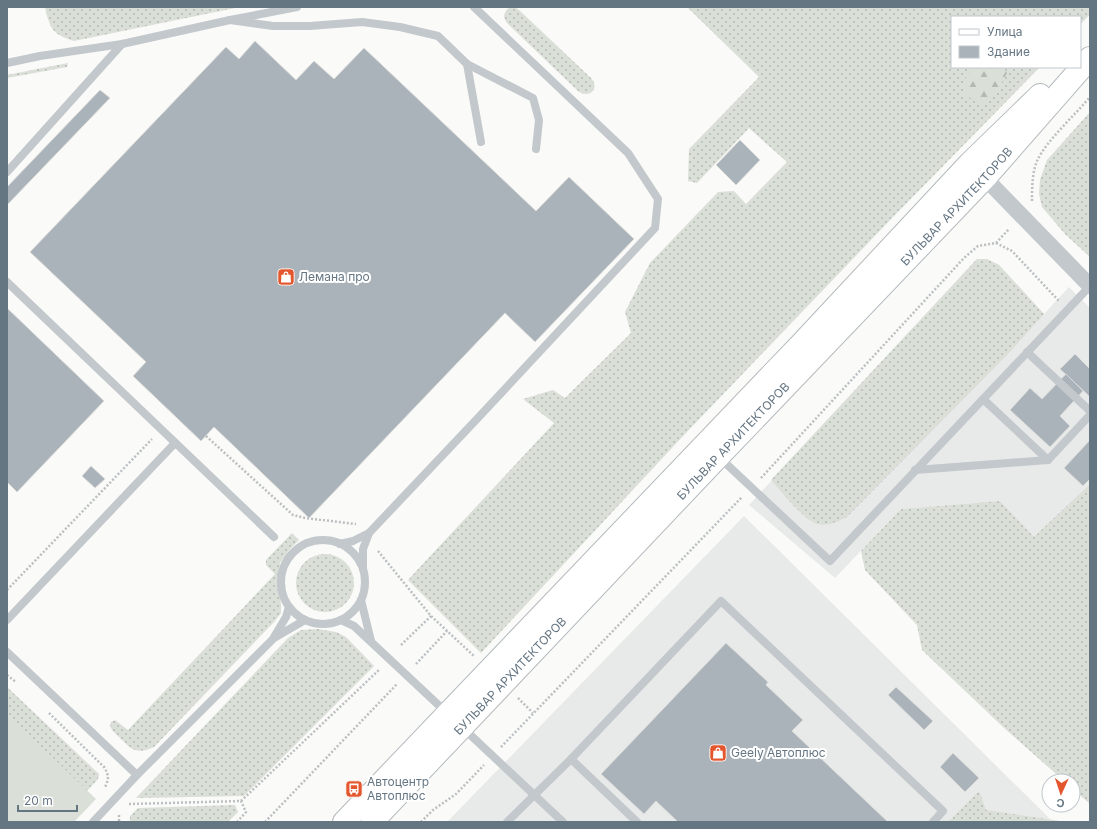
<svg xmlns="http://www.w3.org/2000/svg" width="1097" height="829" viewBox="0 0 1097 829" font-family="Inter,sans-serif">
<defs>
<pattern id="grass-dots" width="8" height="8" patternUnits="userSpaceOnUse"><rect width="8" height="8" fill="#dadfd7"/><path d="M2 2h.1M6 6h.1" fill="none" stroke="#b4b9b4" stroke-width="1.8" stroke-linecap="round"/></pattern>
<pattern id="forest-firs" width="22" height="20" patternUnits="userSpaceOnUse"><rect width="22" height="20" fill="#dadfd7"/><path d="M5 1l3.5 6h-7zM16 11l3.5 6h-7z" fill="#b4b9b4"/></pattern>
</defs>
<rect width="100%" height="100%" fill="#fafaf8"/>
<g fill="#e8e9e9">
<polygon points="977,259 987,259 999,265 1044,314 1069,287 1090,308 1090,484 1034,538 1000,501 901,509 835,578 749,505"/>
<polygon points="744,516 1053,822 447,822"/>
</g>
<g fill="url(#grass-dots)">
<path d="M45,7h195l-166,34c-22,-7 -24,-12 -29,-34z"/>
<path d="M510,7h5l4,3 73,69c7,10 -2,19 -13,13l-72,-69c-5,-7 -3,-11 3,-16z"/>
<polygon points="687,7 1090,7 1090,14 1080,25 1080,17 952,17 952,67 1040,67 893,217 684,435 481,653 408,580 554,423 523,399 553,390 565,398 631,333 625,312 650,263 718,192 734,191 746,204 787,162 749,128 697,183 688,181 689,149 759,77"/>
<polygon points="68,63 67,67 7,78 7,75"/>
<polygon points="1090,112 1090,257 1065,234 1042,207 1039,194 1040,180 1047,160"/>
<path d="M977,259h10l12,6 45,49 -34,38 -163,165c-8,4 -20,10 -30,7 -13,-4 -36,-33 -46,-44z"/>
<polygon points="1090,484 1090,804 1073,789 1073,781 1064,781 1002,726 922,650 917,625 865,570 861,551 901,509 1000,501 1034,537"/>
<path d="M292,533l7,7 -9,9 -10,14 -2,22 3,19v9l-6,8 -121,126c-18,8 -22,3 -35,-10 -4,-4 -8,-7 -9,-12l1,-3 4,-2 13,10 147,-156 -9,-9v-5z"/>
<circle cx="325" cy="583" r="29"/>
<polygon points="318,629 336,632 346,637 374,666 244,796 136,798 288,638 301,630"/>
<polygon points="7,687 99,774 98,779 87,791 7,714"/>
<polygon points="979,791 986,810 1067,822 948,822"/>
<polygon points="235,805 238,812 228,822 130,822 130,816 138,808"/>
</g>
<polygon fill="url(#forest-firs)" points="975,67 1003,67 1007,73 996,93 981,104 965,95 965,79"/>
<polygon fill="#dadfd7" points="7,714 96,799 74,822 7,822"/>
<g fill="#aab3b9" stroke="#dcdcda">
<polygon points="255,41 296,80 314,61 334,79 364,48 536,211 569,177 634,239 535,342 505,313 309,518 214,427 201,441 133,376 146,362 30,252 226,47 239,59"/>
<polygon points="100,90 110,98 7,205 7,187"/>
<polygon points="740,140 760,160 736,185 716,165"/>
<polygon points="7,308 104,401 17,492 7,482"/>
<polygon points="1075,354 1090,369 1090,395 1089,396 1060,369"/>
<polygon points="1066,374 1083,391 1060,416 1070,426 1050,447 1010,410 1030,388 1042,399"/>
<polygon points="1090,440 1090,479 1083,486 1064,468"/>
<polygon points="91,466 105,479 95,488 82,476"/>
<polygon points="726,643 768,682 766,685 803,720 792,731 888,822 678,822 656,801 644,814 601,774"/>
<polygon points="896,687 933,721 924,730 888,695"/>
<polygon points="953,753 979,778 965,792 940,767"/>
</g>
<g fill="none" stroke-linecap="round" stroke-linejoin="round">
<defs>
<g id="primary">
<polyline points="344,822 801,344 970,163 1040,95"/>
<path id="s1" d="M372,822l347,-366 266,-278 105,-120"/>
</g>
</defs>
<use href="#primary" stroke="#b5babe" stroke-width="24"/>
<g stroke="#bbbfc2" stroke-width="2.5" stroke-dasharray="2 2" stroke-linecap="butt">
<path d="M1032,201c0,-12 0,-28 5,-40 9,-20 38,-46 53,-64"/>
<polyline points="996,243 1012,251 1059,301"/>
<polyline points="206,436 293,515 305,518 356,524"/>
<polyline points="761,478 964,258 978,246 996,243 1009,229"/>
<polyline points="378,551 431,616 474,656"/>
<polyline points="7,590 152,439"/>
<polyline points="401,645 431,616"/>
<polyline points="416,664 447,631"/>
<polyline points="7,675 16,682"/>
<polyline points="518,698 533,713"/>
<path d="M49,713l55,54c5,8 5,12 1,20"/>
<polyline points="501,747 742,497"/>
<polyline points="129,804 241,801 380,669"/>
<polyline points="119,815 119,822"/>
<polyline points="237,822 246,812 241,801"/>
<polyline points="265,822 397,684"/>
<polyline points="421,822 433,810 456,794 484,765"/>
</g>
<g stroke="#c3c8cc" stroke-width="8">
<polyline points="230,20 273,26 310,26 362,22 400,27 438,36 467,64 533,98 539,120 536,149"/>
<polyline points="7,63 40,56 122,44 230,20 297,7"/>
<polyline points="467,64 481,142"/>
<polyline points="7,172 122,44"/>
<polyline points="7,282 274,537"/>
<polyline points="1027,352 1090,411"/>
<polyline points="983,399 1048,460 1090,415"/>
<polyline points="719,457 830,561 1090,286"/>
<polyline points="915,470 1048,460"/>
<circle cx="323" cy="582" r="42"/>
<polyline points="340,544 353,541 369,533 476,420 655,228 658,199 628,153 474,7"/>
<polyline points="363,567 363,549 369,533"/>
<polyline points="361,600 371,641"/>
<polyline points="7,620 175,443"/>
<polyline points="341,620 354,626 447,713"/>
<polyline points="274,637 286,617 289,607"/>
<polyline points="7,652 137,775"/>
<polyline points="463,728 563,822"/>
<polyline points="571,759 637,822"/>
<polyline points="93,822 137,775 274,638 305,620"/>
<polyline points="507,822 571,759 721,601 943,811 933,822"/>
</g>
<polyline stroke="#c3c8cc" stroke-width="16" points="985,178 1090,286"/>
<use href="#primary" stroke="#fff" stroke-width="22"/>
</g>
<defs>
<symbol id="shop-square" viewBox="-11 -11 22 22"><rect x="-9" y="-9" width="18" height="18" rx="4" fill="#e4572e" stroke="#fff"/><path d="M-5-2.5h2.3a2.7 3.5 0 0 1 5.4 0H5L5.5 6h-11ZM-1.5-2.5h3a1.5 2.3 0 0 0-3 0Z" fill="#fff"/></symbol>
<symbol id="bus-square" viewBox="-11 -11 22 22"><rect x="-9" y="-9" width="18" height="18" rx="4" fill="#e4572e" stroke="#fff"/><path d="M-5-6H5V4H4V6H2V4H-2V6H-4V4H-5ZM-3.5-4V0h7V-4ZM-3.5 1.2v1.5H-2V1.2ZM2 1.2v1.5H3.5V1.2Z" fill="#fff"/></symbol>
</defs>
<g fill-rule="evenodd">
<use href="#shop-square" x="276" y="267" width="20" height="20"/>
<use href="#shop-square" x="708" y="743" width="20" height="20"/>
<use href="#bus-square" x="344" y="779" width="20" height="20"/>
</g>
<g text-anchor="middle" stroke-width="4" stroke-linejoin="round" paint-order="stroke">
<g font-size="12" fill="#657683" stroke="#fff">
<text dy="4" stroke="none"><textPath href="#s1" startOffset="849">БУЛЬВАР АРХИТЕКТОРОВ</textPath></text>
<text dy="4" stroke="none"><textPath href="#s1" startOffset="525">БУЛЬВАР АРХИТЕКТОРОВ</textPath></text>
<text dy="4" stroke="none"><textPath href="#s1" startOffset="201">БУЛЬВАР АРХИТЕКТОРОВ</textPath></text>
</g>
<g font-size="12" fill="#657683" stroke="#fff" text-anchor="start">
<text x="299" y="281">Лемана про</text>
<text x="731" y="757">Geely Автоплюс</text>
<text x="367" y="786">Автоцентр<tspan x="367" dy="14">Автоплюс</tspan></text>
</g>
</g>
<rect width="1097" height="829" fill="none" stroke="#657683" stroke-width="16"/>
<rect x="951" y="16" width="130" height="52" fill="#ffffff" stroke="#c1c8cd"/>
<rect x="959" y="29" width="20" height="6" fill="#ffffff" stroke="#c1c8cd"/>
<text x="987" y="36" font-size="12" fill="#657683">Улица</text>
<rect x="959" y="46" width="20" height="12" fill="#aab3b9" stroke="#c1c8cd"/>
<text x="987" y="56" font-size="12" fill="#657683">Здание</text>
<g transform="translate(1061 793) rotate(183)"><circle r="19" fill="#ffffff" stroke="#c1c8cd"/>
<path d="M0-3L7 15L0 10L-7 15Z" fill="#e4572e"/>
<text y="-6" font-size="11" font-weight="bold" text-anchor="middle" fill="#657683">С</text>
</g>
<path d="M18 805v6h59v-6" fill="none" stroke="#657683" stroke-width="2"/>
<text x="24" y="805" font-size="12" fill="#657683" stroke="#ffffff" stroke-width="3" paint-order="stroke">20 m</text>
</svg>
